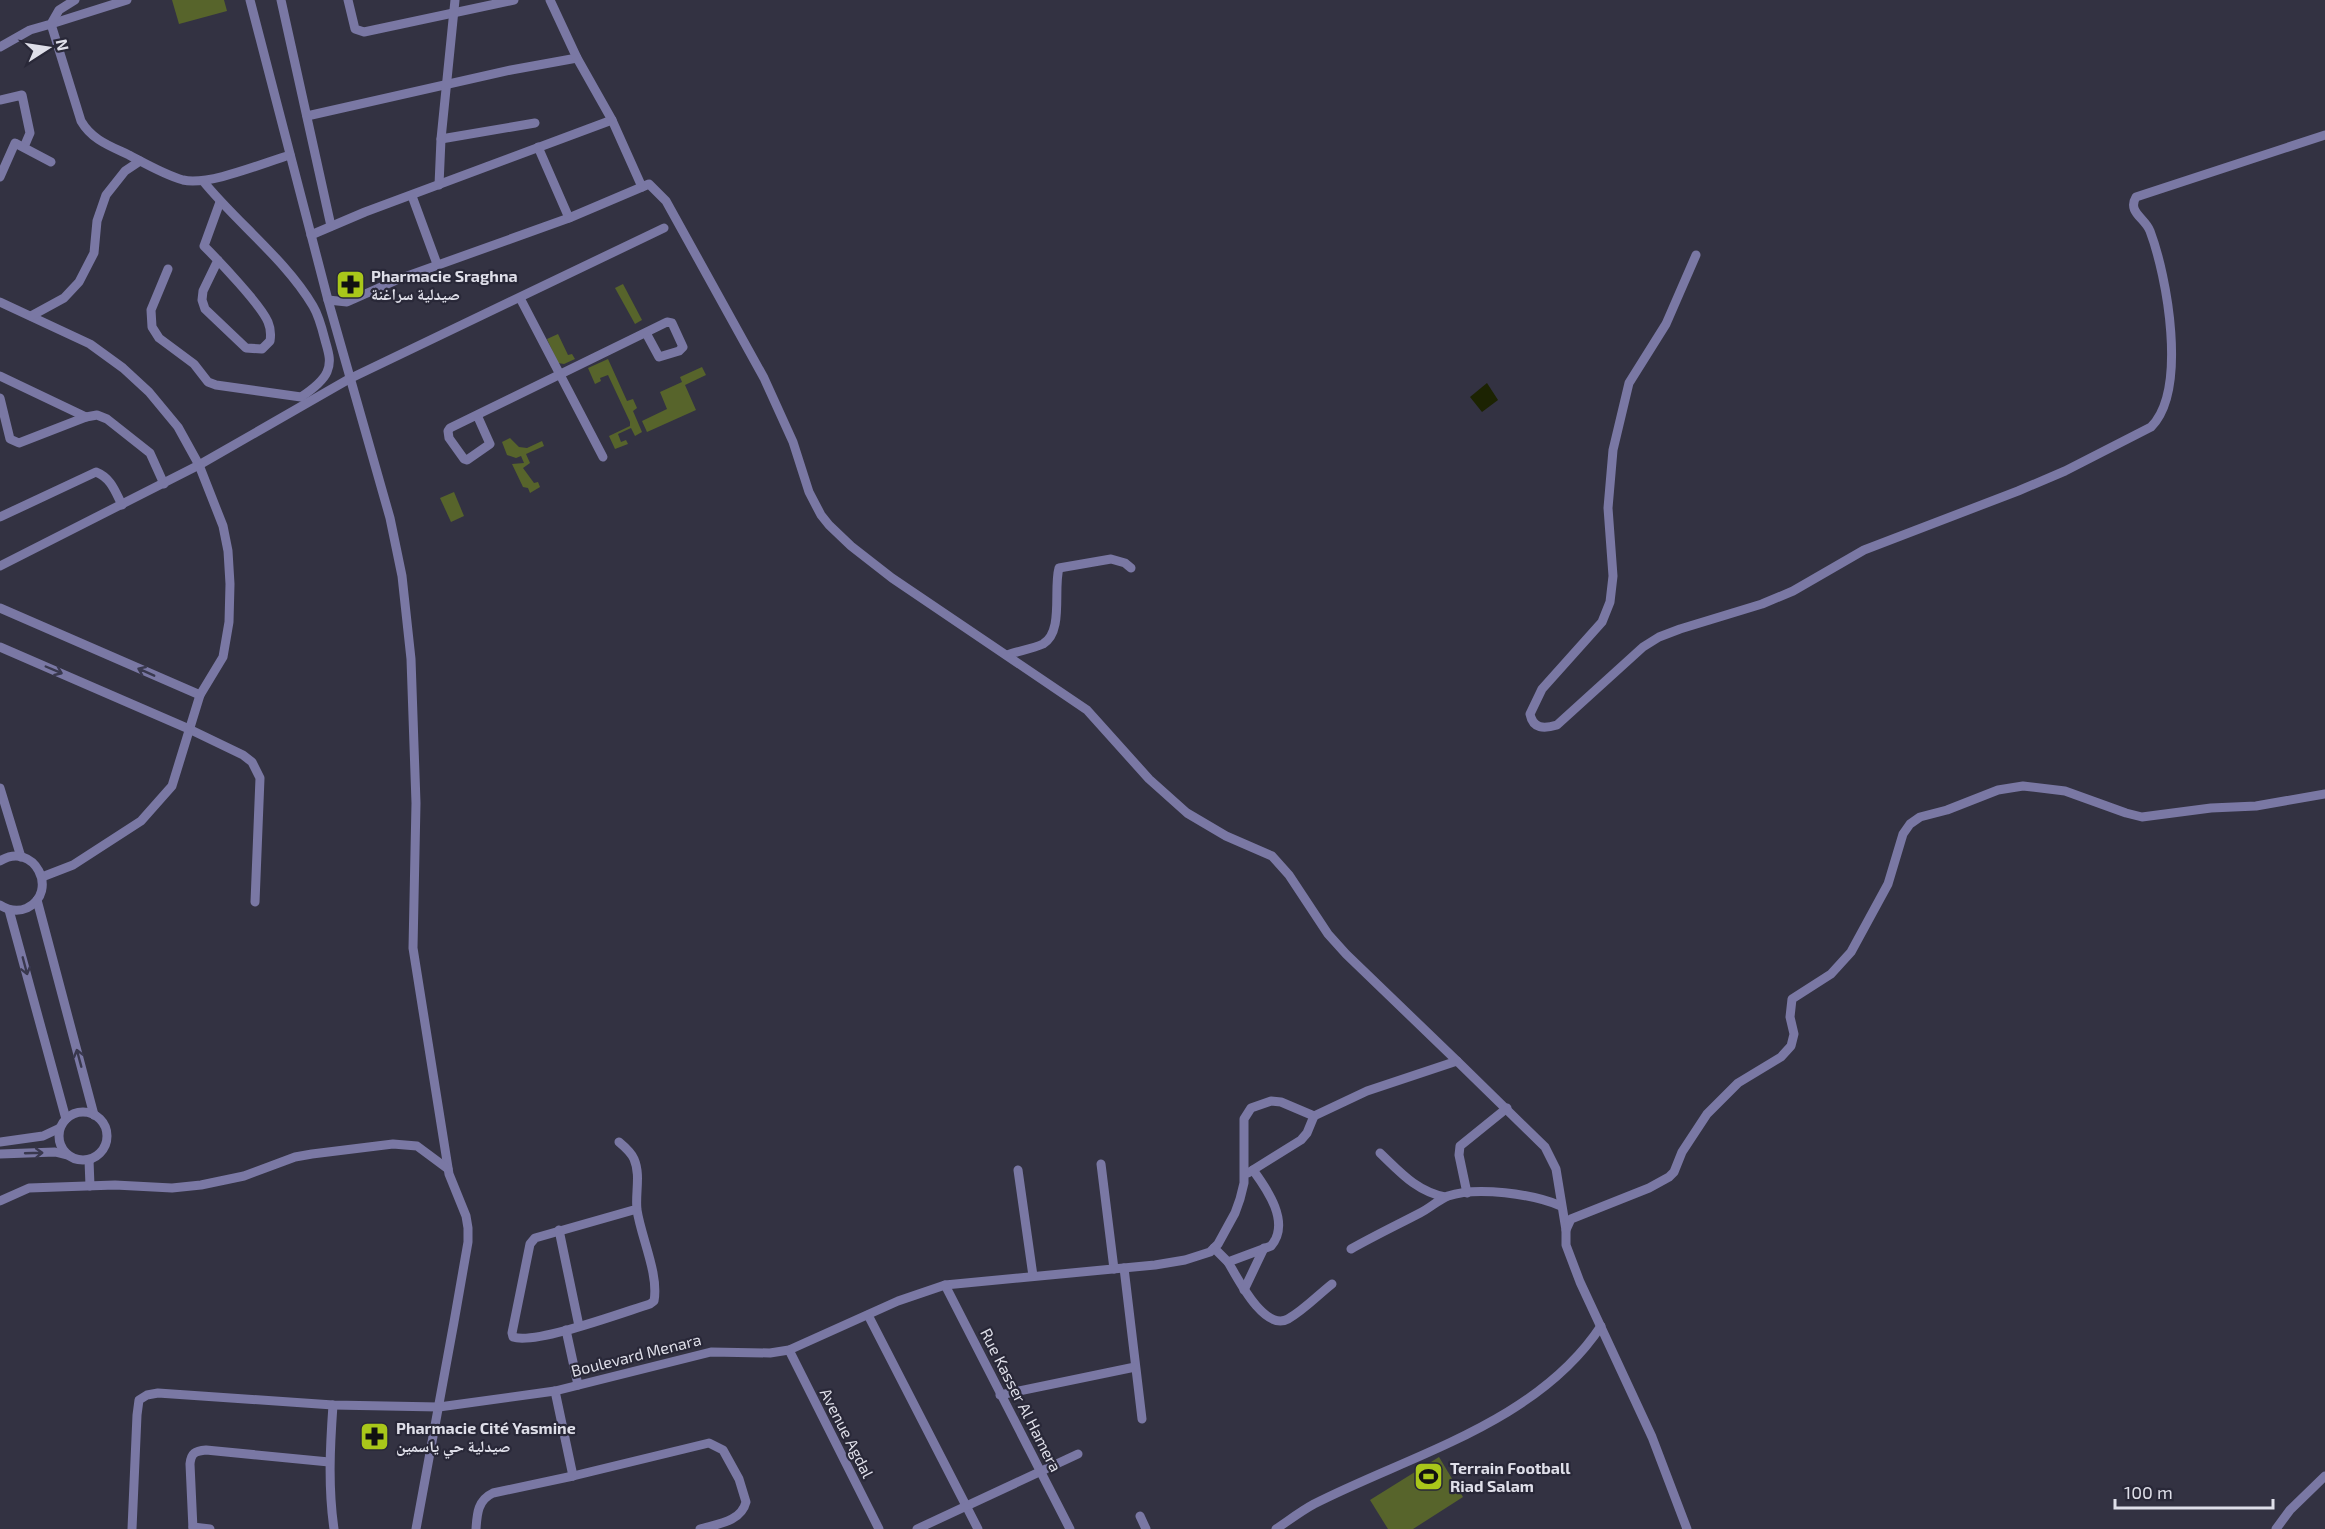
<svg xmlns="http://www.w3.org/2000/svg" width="2325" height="1529" viewBox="0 0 2325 1529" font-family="'Exo 2','Noto Naskh Arabic',sans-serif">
<rect width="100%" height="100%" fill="#333242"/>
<g fill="#57642b">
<polygon points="172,0 224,0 227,11 179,24"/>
<polygon points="623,284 642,320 635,324 615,288"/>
<polygon points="558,334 568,355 572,354 575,359 564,364 558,363 547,339"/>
<polygon points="608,359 627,401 633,399 637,408 633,411 642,432 635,436 631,428 618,434 621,442 626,440 628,444 615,449 609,436 630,426 630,422 608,375 600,378 601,381 595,384 588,368"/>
<polygon points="702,367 706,375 685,385 696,410 647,432 642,421 667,409 660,392 682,382 680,377"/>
<polygon points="510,438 519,447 527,448 542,441 544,446 526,454 530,463 523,468 534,483 538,482 540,487 530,493 528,488 523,487 512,464 524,463 521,456 516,458 507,455 502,442"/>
<polygon points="454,492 464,516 451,522 440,498"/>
<polygon points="1439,1457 1463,1497 1413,1529 1388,1529 1370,1500"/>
</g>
<polygon fill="#1c2302" points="1487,383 1498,400 1482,412 1470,397"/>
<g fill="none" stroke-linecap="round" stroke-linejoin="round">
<g stroke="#7a78a4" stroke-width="9">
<path d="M127,0l-76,24 30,97c11,19 29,25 48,34 17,9 36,20 54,25 26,6 80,-17 107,-25"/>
<polyline points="250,0 328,300 390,518 402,576 411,659 416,803 413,948 449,1174 466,1216 468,1228 468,1242 454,1322 416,1529"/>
<polyline points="281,0 331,226"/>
<polyline points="348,0 355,29 364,32 514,0"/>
<polyline points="0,47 30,30 51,24 59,10 75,0"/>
<polyline points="0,100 22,95 30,133 24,147"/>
<polyline points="307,116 511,70 577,58"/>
<polyline points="441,139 535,123"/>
<polyline points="538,147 569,218"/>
<polyline points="0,177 15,143 51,162"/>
<polyline points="439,185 441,139 455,0"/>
<polyline points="412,196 437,264"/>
<polyline points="311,235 365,212 612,120"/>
<path d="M1696,255l-30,69 -37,59 -16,67 -5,58 5,68 -3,26 -8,20 -60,67 -12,25c3,15 14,15 27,11l86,-78 16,-10 21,-8 82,-25 31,-13 71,-41 154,-59 47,-20 86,-44c37,-37 16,-151 -1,-196 -5,-13 -23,-19 -14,-34l189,-62"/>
<path d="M218,260l-15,31 -1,9 3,9 41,39 16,1 8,-8c1,-6 1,-12 -2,-19 -7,-17 -50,-62 -64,-76l16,-44"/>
<path d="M168,269l-17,41 1,17 7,11 35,26 14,18 8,3 85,12c9,-6 22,-16 26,-25 5,-11 1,-21 -2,-32 -3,-12 -6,-24 -12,-34 -27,-46 -77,-84 -110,-125"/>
<polyline points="520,298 603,457"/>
<polyline points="328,300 347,302 399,279 569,218 642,187"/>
<polyline points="0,302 90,344 123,368 149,392 178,427 199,465 223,526 228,551 230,584 229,622 223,657 200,695 172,786 141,821 73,865 42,877"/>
<polyline points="31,316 64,298 79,282 94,253 97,221 106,195 125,171 140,161"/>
<polyline points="0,376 86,417 97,415 107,419 150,453 164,484"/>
<polyline points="0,398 10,439 19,443 86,417"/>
<polyline points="477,415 490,444 467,460 464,459 449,438 448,431 450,428 667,322 672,323 683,347 679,351 659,357 646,333"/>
<path d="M0,517l96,-45c15,6 19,19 26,33"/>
<polyline points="0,566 199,465 349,379 664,228"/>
<polyline points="0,608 200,695"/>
<polyline points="0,647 189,729 243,755 252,762 260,778 255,902"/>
<path d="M1007,655c11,-4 25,-6 36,-11 21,-12 10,-55 16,-76l52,-9 14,4 6,5"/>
<polyline points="0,788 21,857"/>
<path d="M0,861c34,-21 60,31 27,47 -9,4 -19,2 -27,-3"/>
<polyline points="37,900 94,1115"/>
<polyline points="9,910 66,1119"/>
<polyline points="1457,1061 1545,1147 1556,1169 1566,1230"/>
<circle cx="83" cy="1136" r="24"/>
<polyline points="0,1142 43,1136 60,1128"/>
<path d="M619,1142c6,5 12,10 15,17 7,16 1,35 3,51 4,27 22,64 17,91l-4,3c-26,8 -115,41 -137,33l-1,-4 18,-89 5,-6 102,-29"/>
<path d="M1380,1153c20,19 36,38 65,44"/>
<polyline points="0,1154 55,1152 67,1155"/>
<polyline points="89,1160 90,1186"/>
<polyline points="1101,1164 1114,1269"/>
<polyline points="1018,1170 1033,1276"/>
<polyline points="1248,1173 1301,1140 1307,1133 1314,1116"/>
<polyline points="1467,1193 1459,1155 1460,1146 1507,1108"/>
<polyline points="0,1201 29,1188 115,1185 172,1188 201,1185 244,1176 295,1157 312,1154 393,1144 417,1146 448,1169"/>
<polyline points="559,1230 579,1326"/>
<path d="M1214,1248l14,14 43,-16c20,-23 -4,-57 -18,-76"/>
<path d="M1351,1249c23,-13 46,-24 69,-36 10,-5 18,-13 28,-17 29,-10 85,-2 113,10"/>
<path d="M1228,1262c9,15 36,70 60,57 16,-9 30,-24 44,-35"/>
<polyline points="1124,1268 1142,1419"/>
<polyline points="945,1285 1070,1529"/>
<polyline points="1244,1290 1264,1248"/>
<polyline points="868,1315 978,1529"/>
<polyline points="566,1330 578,1385"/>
<polyline points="789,1350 879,1529"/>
<polyline points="555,1391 573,1476"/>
<polyline points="1000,1395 1135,1367"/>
<path d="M333,1405c-3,42 -5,82 1,124"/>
<polyline points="1140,1516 1146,1529"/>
<polyline points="193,1527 210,1529"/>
<polyline points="132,1529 137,1415 139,1400 147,1395 158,1393 333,1405 439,1407 555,1391 711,1352 770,1353 789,1350 898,1301 945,1285 1155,1265 1185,1260 1210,1252 1218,1244 1235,1213 1240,1199 1244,1183 1244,1119 1251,1108 1271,1101 1281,1102 1314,1116 1367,1091 1457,1061 1346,954 1328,934 1289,875 1272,856 1226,836 1187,813 1149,779 1087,710 892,578 851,546 829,525 821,515 809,492 793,442 764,378 666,201 649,184 642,187 612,120 577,58 550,0"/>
<path d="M193,1529l-3,-65c1,-11 5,-13 16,-14l123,12"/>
<path d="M476,1529c1,-16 2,-29 17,-36l80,-17 136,-33 14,7 16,29 7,23c-5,20 -29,22 -46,27"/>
<polyline points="917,1529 1078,1454"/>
<path d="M1276,1529c12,-8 25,-18 38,-25 98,-50 223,-81 287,-178"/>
<polyline points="1687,1529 1652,1437 1580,1282 1566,1245 1566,1230 1571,1219 1649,1188 1669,1177 1674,1172 1682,1152 1707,1114 1738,1083 1781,1057 1791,1046 1794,1034 1790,1017 1792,999 1831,974 1851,952 1888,884 1903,834 1910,824 1920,817 1947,810 1998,790 2023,786 2065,791 2126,813 2142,817 2211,808 2256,806 2325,794"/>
<polyline points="2276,1529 2290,1510 2325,1476"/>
</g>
</g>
<defs><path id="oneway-shaft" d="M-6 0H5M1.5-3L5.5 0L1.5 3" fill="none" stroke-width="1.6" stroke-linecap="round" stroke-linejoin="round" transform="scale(1.5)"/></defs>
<g stroke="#39384e">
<use href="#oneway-shaft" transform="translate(54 670) rotate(23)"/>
<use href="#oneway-shaft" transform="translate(146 672) rotate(-156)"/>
<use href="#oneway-shaft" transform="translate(25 966) rotate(75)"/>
<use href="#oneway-shaft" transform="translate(79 1058) rotate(-105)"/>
<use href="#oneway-shaft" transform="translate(34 1153) rotate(-2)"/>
</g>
<defs>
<symbol id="pharmacy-square" viewBox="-11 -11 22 22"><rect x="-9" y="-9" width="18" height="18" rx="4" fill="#a9c71a" stroke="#292838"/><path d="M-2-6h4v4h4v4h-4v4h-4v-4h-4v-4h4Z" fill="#111"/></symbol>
<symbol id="stadium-square" viewBox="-11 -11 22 22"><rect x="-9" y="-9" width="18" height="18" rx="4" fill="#a9c71a" stroke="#292838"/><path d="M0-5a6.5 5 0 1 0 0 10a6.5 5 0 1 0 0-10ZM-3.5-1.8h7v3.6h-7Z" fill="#111"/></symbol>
</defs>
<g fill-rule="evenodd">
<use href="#pharmacy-square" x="334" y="268" width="33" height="33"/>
<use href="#pharmacy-square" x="358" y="1420" width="33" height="33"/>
<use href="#stadium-square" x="1412" y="1460" width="33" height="33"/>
</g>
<g text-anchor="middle" stroke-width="4.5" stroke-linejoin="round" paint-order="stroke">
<g font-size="16" font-weight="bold" fill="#dfdfe9" stroke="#292838" text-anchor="start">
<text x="371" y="282">Pharmacie Sraghna<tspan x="371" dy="18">صيدلية سراغنة</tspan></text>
<text x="396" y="1434">Pharmacie Cité Yasmine<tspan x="396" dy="18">صيدلية حي ياسمين</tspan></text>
<text x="1450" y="1474">Terrain Football<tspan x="1450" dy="18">Riad Salam</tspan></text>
</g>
<g font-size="16" fill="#dfdfe9" stroke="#292838">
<text transform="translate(636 1355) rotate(-14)" y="6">Boulevard Menara</text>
<text transform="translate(1021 1400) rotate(63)" y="6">Rue Kasser Al Hamera</text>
<text transform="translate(847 1433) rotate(63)" y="6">Avenue Agdal</text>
</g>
</g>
<g transform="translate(48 48) rotate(78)" stroke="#292838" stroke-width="4.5" paint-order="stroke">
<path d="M0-4.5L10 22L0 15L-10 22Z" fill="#dfdfe9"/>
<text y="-9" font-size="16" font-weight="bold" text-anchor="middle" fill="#dfdfe9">N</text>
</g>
<path d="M2115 1499v9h158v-9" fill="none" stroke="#dfdfe9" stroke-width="3"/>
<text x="2124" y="1499" font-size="18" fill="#dfdfe9" stroke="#292838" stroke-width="4.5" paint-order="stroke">100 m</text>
</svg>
